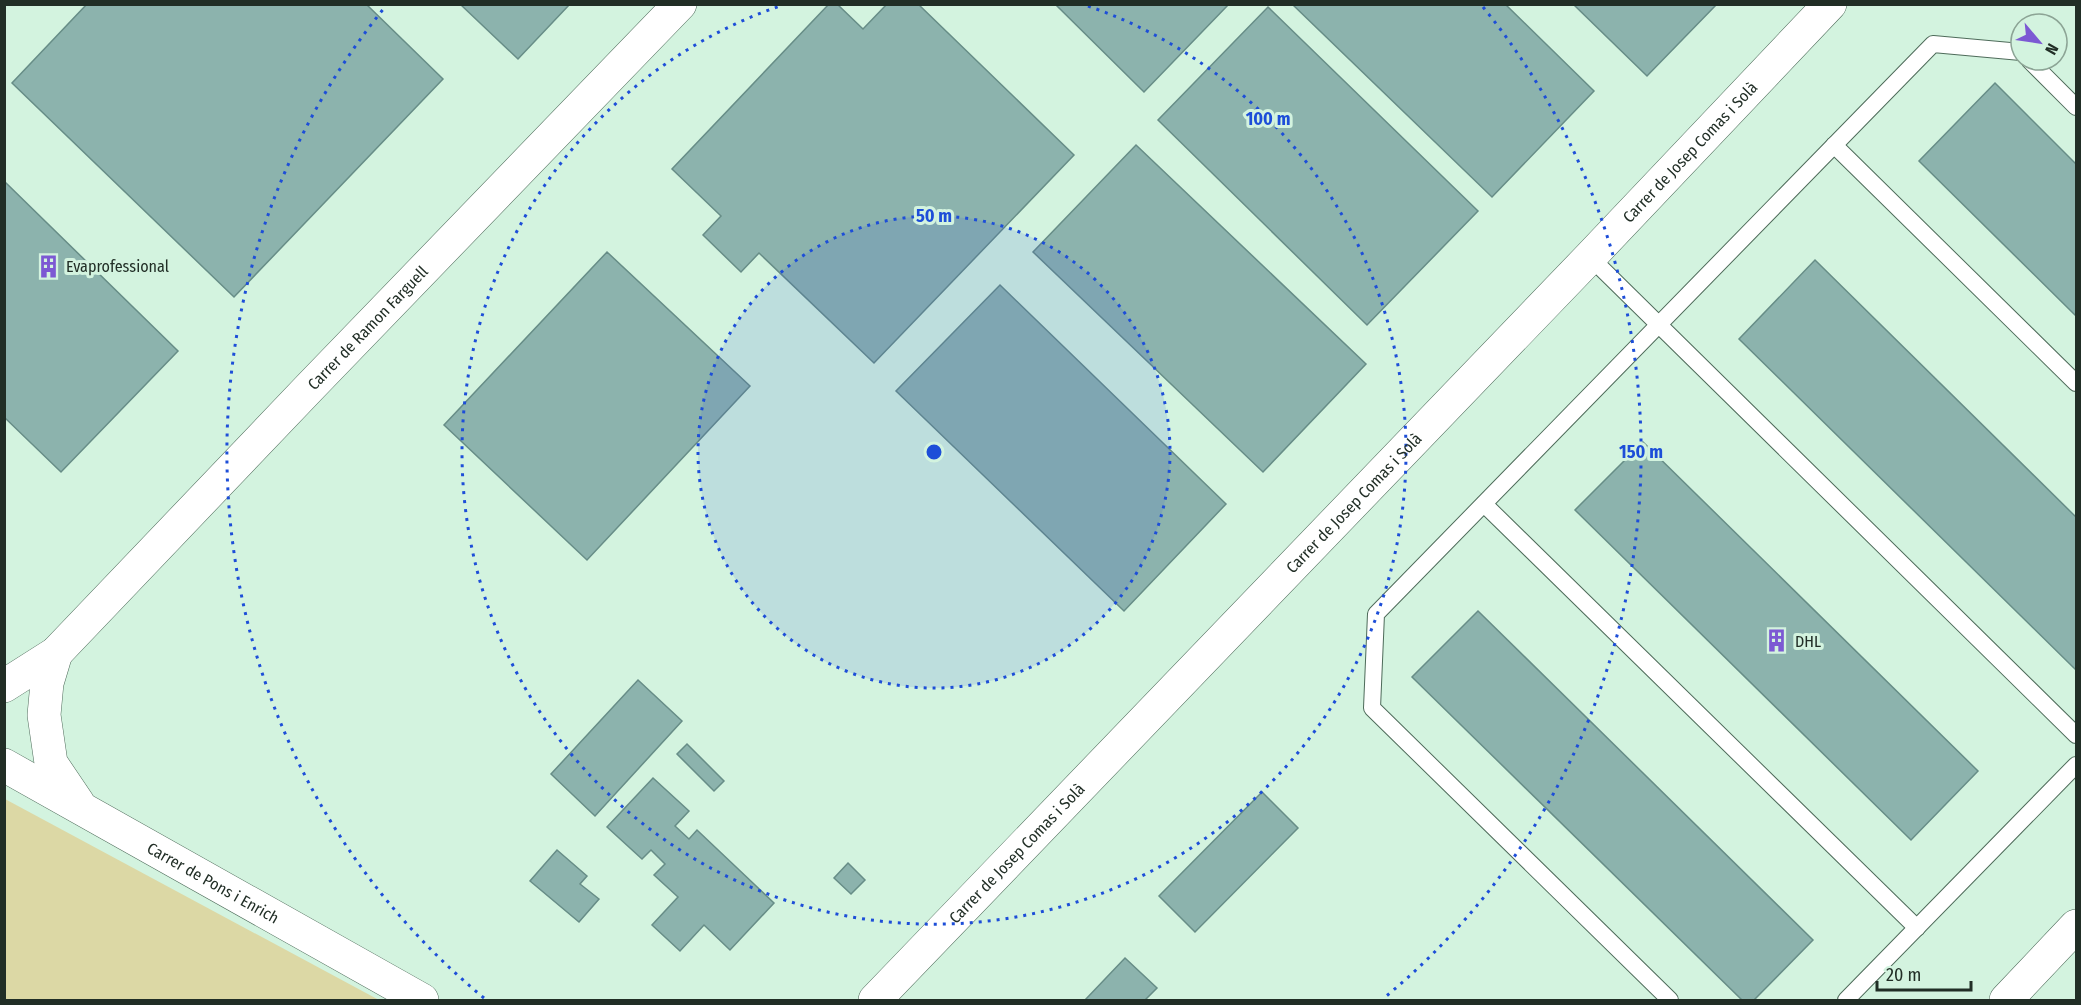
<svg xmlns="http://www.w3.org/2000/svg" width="2081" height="1005" viewBox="0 0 2081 1005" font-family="'Fira Sans Condensed',sans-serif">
<rect width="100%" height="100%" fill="#d3f3df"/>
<polygon fill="#dcd8a5" points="4,799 5,799 379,1000 5,1000"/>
<g fill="#8cb3ad" stroke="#678d87" stroke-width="1.5">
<polygon points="87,4 366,4 443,79 234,297 12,83"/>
<polygon points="460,4 570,4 518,59"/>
<polygon points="829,4 837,4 863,29 887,4 918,4 1074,155 874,363 759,253 741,272 703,235 721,216 672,169"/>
<polygon points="1055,4 1229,4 1144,92"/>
<polygon points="1292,4 1505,4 1594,91 1492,197"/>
<polygon points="1573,4 1717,4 1647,76"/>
<polygon points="1268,7 1478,211 1367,325 1158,120"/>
<polygon points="1995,83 2076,164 2076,316 1919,161"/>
<polygon points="1136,145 1366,364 1263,472 1033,252"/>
<polygon points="4,181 178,351 61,472 4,417"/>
<polygon points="607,252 750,386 587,560 444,425"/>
<polygon points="1815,260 2076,517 2076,670 1739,339"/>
<polygon points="1000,285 1226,504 1124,611 896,391"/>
<polygon points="1643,442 1978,771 1911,840 1575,510"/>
<polygon points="1478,611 1813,940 1754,1000 1742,1000 1412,677"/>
<polygon points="638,680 682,721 595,816 551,774"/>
<polygon points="687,744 724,781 714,791 677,754"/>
<polygon points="653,778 689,811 675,826 689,839 697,830 774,903 730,950 704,925 680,951 652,925 678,897 654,875 665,864 651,850 642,859 607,827"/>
<polygon points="1262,792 1298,828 1195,932 1159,896"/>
<polygon points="557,850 587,876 580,884 599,899 579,922 530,881"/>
<polygon points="848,863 865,880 851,894 834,878"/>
<polygon points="1125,958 1157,988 1145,1000 1085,1000"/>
</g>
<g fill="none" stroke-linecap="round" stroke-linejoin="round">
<defs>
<g id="lane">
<polyline points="2029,60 2076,107"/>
<polyline points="1834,145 2076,383"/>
<polyline points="1590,257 2076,735"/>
<polyline points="1484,504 1917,928"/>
<polyline points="1670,1000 1372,708 1376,614 1933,44 2021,52"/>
<polyline points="1846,1000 2076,765"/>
</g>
<g id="street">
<polyline points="56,653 47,683 44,715 51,763 78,803"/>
<path id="s1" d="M4,686l52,-33 254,-266 370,-383"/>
<path id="s2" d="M4,765l418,235"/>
<path id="s3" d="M875,1000l715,-743 240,-253"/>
<polyline points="2006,1000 2076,926"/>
</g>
</defs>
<use href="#lane" stroke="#4e6b5a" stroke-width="18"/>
<use href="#street" stroke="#4e6b5a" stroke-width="34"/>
<use href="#lane" stroke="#fff" stroke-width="16"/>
<use href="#street" stroke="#fff" stroke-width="33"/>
</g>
<circle cx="934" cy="452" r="236" fill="#1d4ed8" fill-opacity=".12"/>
<g fill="none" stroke="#1d4ed8" stroke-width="3" stroke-dasharray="3 6">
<circle cx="934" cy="452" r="236"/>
<path d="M1088 6A472 472 0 1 1 780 6"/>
<path d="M484 998A707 707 0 0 1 385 7M1483 7A707 707 0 0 1 1384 998"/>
</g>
<defs>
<symbol id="building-bare" viewBox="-9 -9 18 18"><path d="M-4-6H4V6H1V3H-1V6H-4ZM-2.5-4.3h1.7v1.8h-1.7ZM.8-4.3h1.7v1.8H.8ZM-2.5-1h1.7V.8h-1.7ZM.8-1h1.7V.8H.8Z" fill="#7c59d3" stroke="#d3f3df" stroke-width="2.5" paint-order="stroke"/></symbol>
</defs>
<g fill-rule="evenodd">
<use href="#building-bare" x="32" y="250" width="33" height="33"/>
<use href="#building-bare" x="1760" y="624" width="33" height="33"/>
</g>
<g text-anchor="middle" stroke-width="6" stroke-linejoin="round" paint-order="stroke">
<g font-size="16" fill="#212e26" stroke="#d3f3df">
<text dy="6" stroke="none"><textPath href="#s3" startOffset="1176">Carrer de Josep Comas i Solà</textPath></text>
<text dy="6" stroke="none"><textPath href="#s1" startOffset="512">Carrer de Ramon Farguell</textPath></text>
<text dy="6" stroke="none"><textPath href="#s3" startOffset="690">Carrer de Josep Comas i Solà</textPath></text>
<text dy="6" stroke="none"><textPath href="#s3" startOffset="204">Carrer de Josep Comas i Solà</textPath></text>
<text dy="6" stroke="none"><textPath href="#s2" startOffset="240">Carrer de Pons i Enrich</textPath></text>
</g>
<g font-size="16" fill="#212e26" stroke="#d3f3df" text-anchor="start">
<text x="66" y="272">Evaprofessional</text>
<text x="1795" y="647">DHL</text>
</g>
</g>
<circle cx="934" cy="452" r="9" fill="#1d4ed8" stroke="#d3f3df" stroke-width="3"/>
<g font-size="18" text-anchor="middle" font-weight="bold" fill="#1d4ed8" stroke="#d3f3df" stroke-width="6" stroke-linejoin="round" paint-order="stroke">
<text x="1268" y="125">100 m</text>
<text x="934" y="222">50 m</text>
<text x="1641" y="458">150 m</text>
</g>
<rect width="2081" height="1005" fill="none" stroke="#212e26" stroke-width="12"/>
<g transform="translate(2039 42) rotate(119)"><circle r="28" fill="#d3f3df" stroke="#8ca495" stroke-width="1.5"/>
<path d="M0-4.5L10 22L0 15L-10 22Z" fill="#7c59d3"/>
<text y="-9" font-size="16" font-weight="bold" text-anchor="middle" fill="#212e26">N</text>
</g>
<path d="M1877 981v9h94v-9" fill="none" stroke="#212e26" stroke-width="3"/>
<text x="1886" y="981" font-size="18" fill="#212e26" stroke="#d3f3df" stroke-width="4.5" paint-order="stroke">20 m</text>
</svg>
